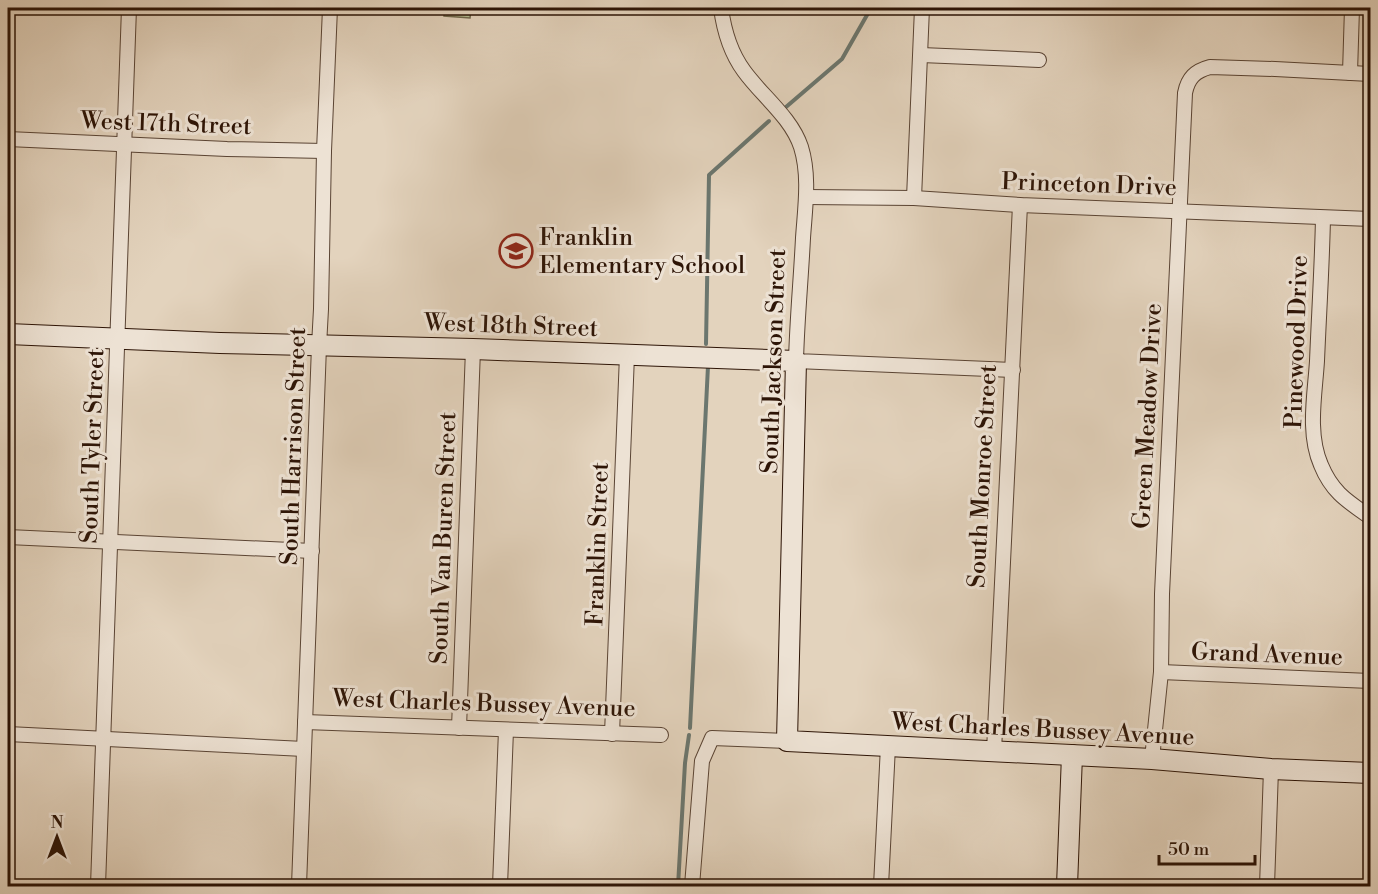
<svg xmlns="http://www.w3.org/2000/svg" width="1378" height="894" viewBox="0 0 1378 894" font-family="'Libre Bodoni',serif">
<rect width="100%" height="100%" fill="#e3d3bd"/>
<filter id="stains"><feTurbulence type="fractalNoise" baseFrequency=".00333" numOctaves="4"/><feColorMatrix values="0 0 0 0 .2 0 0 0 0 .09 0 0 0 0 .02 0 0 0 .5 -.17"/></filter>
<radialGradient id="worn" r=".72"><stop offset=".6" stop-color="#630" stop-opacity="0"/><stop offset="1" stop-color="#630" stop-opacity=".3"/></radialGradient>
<polygon fill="#b4bc91" stroke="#70684c" stroke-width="1.5" points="444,8 471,8 470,18 444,16"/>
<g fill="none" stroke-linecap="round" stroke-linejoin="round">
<g stroke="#6b766e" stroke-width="4">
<polyline points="786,107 842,59 871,8"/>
<polyline points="706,344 709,175 769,121"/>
<polyline points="690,728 708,366"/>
<polyline points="678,886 685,763 689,735"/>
</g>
<defs>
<g id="street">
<path d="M721,8c3,23 9,44 23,63 18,25 47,46 57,76 9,29 4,61 2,91 -2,41 -6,82 -7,123l217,9"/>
<polyline points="921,55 1039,60"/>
<polyline points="1350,73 1352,8"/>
<polyline points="8,139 227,149 324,151"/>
<polyline points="806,197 914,198 1020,205 1370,219"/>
<polyline points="914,198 922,8"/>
<path d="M1323,218c-1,48 -4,95 -6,143 -2,33 -10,72 4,104 11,27 26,36 49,52"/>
<polyline points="8,537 312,551"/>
<polyline points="1161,672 1370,681"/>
<polyline points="305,722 661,735"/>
<polyline points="459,728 473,349"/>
<polyline points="8,734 304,749"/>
<polyline points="612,734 627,355"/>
<polyline points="994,751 1020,205"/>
<path d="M1152,759l9,-87 1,-78 23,-501c3,-15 10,-22 25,-26l65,2 95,5"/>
<polyline points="98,886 129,8"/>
<polyline points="299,886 319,346 321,309 324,151 330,8"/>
<polyline points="500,886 506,730"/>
<polyline points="692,886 702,761 712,738 787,741"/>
<polyline points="881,886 888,746"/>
<polyline points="1267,886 1271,769"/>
</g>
<g id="secondary">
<polyline points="8,334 220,343 473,349 796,361 787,741 1152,759 1271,769 1370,773"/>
<polyline points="1067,886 1072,755"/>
</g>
</defs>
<use href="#street" stroke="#5a4434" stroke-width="16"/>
<use href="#secondary" stroke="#2d1406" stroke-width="22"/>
<use href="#street" stroke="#ede2d4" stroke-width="14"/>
<use href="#secondary" stroke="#ede2d4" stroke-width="20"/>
</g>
<defs>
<symbol id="school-ring" viewBox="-11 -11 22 22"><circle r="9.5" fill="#ede2d4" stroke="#8f2418" stroke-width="1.5"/><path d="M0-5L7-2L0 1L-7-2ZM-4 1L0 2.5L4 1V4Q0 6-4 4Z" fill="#8f2418"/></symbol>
</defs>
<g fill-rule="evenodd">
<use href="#school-ring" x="497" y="232" width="38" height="38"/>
</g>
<g text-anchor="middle" stroke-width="6" stroke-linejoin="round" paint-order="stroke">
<g font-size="24" fill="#2d1406" stroke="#ede2d4">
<text transform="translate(166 123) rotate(2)" y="8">West 17th Street</text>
<text transform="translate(1089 184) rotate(2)" y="8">Princeton Drive</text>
<text transform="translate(511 325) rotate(2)" y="8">West 18th Street</text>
<text transform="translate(1296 342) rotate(-88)" y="8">Pinewood Drive</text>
<text transform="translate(773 361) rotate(-88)" y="8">South Jackson Street</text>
<text transform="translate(1147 416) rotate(-87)" y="8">Green Meadow Drive</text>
<text transform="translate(92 446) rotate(-88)" y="8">South Tyler Street</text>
<text transform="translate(293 446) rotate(-88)" y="8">South Harrison Street</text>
<text transform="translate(982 476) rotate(-87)" y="8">South Monroe Street</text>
<text transform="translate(443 538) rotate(-88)" y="8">South Van Buren Street</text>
<text transform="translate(597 544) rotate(-88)" y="8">Franklin Street</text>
<text transform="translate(1267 654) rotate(2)" y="8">Grand Avenue</text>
<text transform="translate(484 703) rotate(2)" y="8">West Charles Bussey Avenue</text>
<text transform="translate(1043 729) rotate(3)" y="8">West Charles Bussey Avenue</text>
</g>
<g font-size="24" fill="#2d1406" stroke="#ede2d4" text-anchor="start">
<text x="539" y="245">Franklin<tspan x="539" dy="28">Elementary School</tspan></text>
</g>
</g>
<rect width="1378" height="894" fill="none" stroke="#e3d3bd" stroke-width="30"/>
<rect x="9" y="9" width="1360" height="876" fill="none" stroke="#2d1406" stroke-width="3"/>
<rect x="15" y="15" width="1348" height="864" fill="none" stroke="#2d1406" stroke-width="1.5"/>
<g transform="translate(57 837)" stroke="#ede2d4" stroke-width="4.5" paint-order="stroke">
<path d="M0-4.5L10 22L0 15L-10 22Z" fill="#2d1406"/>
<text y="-9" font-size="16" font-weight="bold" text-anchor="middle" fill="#2d1406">N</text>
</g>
<path d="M1159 855v9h96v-9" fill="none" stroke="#2d1406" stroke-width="3"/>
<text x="1168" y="855" font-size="18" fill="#2d1406" stroke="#ede2d4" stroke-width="4.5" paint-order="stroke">50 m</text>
<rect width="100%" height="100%" filter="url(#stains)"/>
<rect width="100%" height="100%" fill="url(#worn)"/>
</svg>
